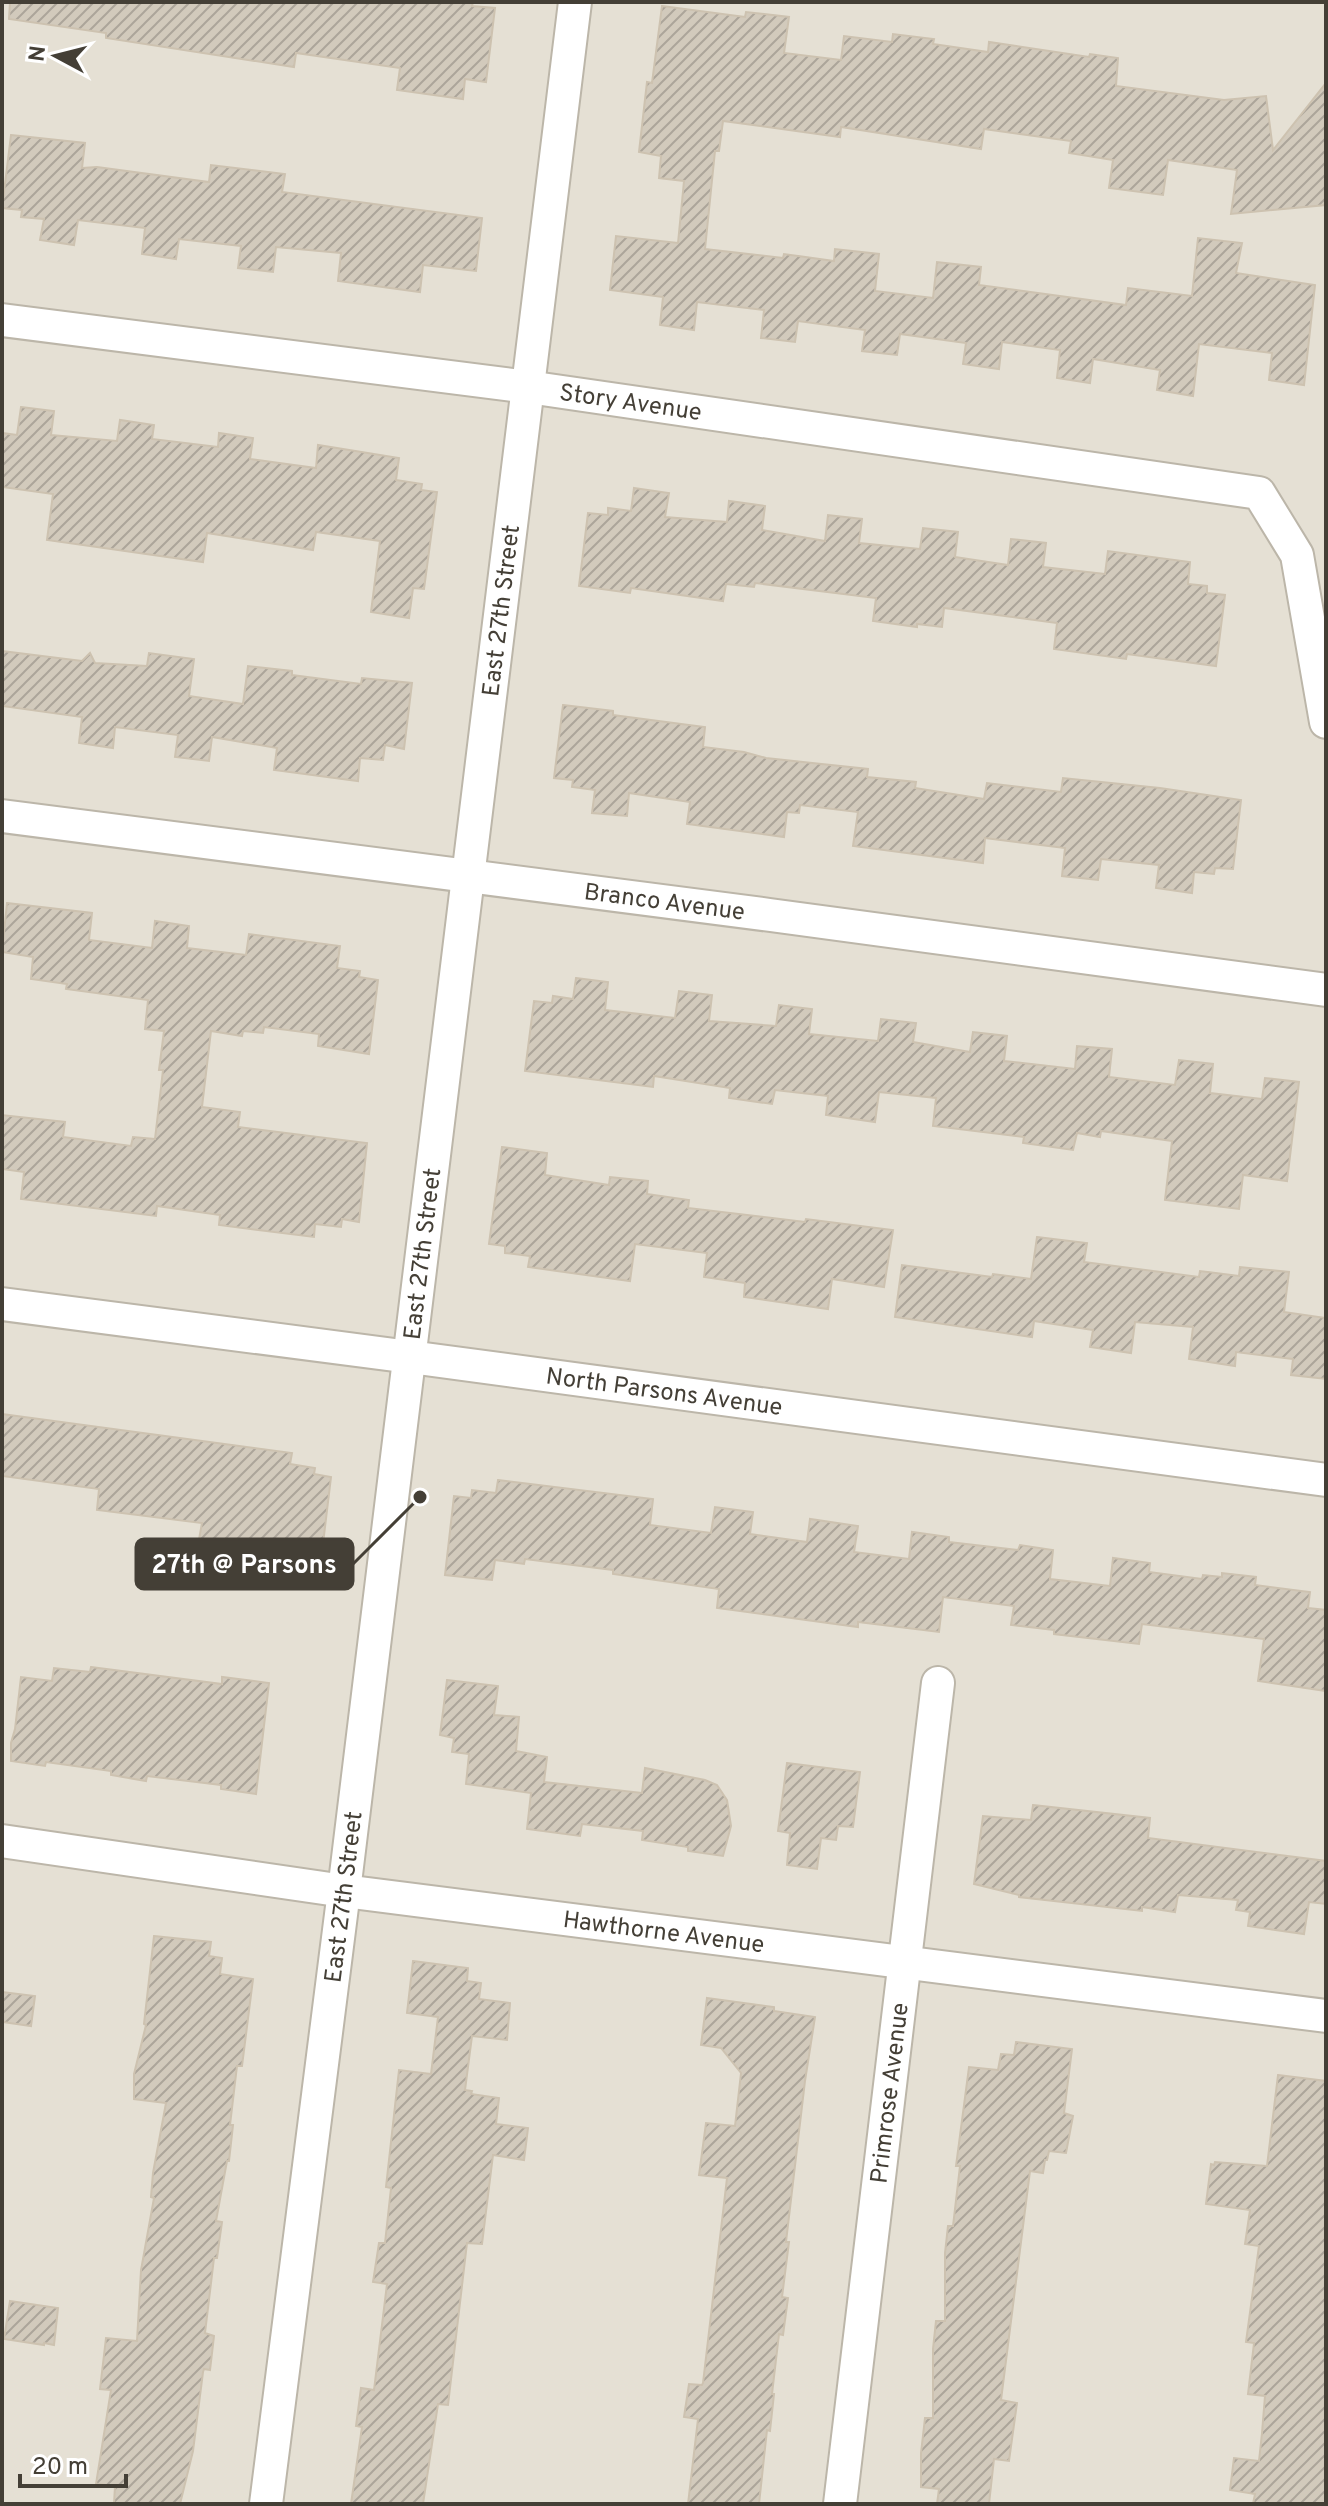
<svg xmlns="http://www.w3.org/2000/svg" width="1328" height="2506" viewBox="0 0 1328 2506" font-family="Overpass,sans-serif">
<defs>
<pattern id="building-hatch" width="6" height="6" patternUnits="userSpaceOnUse" patternTransform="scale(2)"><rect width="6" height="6" fill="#d2cabc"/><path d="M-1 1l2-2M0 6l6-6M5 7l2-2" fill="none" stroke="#aca59a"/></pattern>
</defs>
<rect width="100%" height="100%" fill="#f2eee6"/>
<rect fill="#e5e0d4" x="2" y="2" width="1324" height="2502"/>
<g fill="url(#building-hatch)" stroke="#cdc2b0" stroke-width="2">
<polygon points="10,2 473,2 472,6 495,8 486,82 465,79 463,99 397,90 400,68 296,53 294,67 106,38 106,33 9,19"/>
<polygon points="662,6 745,17 746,12 789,17 784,53 841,60 844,36 892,42 893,34 934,39 933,44 988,52 989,42 1089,57 1090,54 1118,58 1116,86 1224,100 1266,96 1273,150 1326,83 1326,205 1231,214 1237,170 1168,160 1163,195 1109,188 1113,160 1069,153 1071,141 984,129 981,149 841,127 840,137 723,121 719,151 715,151 705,249 783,258 784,254 834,261 835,249 879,254 875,291 933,298 937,262 981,267 979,285 1126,305 1128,288 1192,296 1198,238 1242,243 1236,273 1315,285 1304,385 1269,380 1272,353 1199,344 1193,396 1157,390 1160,370 1093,359 1090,383 1057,378 1060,350 1002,342 999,369 963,364 966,343 900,334 897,355 862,351 865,330 798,321 795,342 761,338 764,310 697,302 694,330 660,325 663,297 610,290 616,236 678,243 684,181 659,178 661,156 639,152 647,82 652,83"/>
<polygon points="11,135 85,143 82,168 97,167 209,182 211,165 285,174 282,192 482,218 476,271 423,265 420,292 338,281 341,253 276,247 273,272 238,268 241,246 179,239 176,259 142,254 145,228 78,220 74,245 40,240 44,219 21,217 22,210 2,208"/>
<polygon points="21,407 54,411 51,435 117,441 120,420 154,425 152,439 218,447 219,433 253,438 250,459 316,468 318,445 399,458 396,480 422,484 421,490 437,492 424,589 413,588 409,618 371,612 380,541 316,532 313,550 207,533 203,562 47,540 53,494 2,487 2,433 17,435"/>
<polygon points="634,488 669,493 665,517 727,522 729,501 765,506 762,530 825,541 828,515 862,519 859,543 920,549 923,528 958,532 955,557 1008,565 1011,539 1046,543 1043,567 1105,574 1108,551 1190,562 1188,584 1207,586 1207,593 1225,595 1216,666 1127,654 1126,659 1054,649 1057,623 944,608 942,627 917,624 917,627 873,621 876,598 755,583 754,587 726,584 723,601 631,588 630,593 579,586 588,513 608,515 608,508 631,511"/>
<polygon points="2,651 82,661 90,653 95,663 147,666 149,653 194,659 189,696 243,704 248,666 292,671 292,675 361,684 362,678 412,683 404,749 385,745 383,760 360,758 358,781 274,770 277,748 212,737 209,761 175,757 178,735 115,727 113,748 79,743 82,717 2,706"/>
<polygon points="563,705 613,711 613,715 705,727 703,747 744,752 766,758 868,769 867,777 916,782 915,788 984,799 987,783 1061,792 1063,778 1160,788 1241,800 1233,869 1215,868 1214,874 1194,872 1192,893 1156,888 1159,865 1101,859 1098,880 1062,876 1065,848 985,838 983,863 853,846 858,812 800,805 799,813 787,812 784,837 687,824 690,802 629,793 627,816 592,813 595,790 572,787 573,780 554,778"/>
<polygon points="7,903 92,913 89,940 152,948 155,921 189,926 187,948 246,955 249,934 340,946 337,968 360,971 359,977 378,980 369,1054 318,1046 319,1034 264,1027 263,1033 243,1031 242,1036 211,1031 202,1107 240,1112 238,1127 367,1143 359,1222 342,1219 341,1227 315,1224 314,1237 219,1225 220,1215 157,1206 156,1216 21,1199 24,1172 2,1169 2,1115 65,1122 63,1137 131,1146 133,1137 155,1139 163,1070 159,1070 164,1031 145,1029 148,1000 66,989 67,984 31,979 33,957 2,952"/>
<polygon points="576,978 608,982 605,1010 675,1018 679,991 712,995 709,1021 776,1026 779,1005 812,1009 809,1034 878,1041 881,1019 916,1023 913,1042 970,1052 973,1032 1007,1036 1004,1061 1075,1069 1077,1046 1112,1049 1109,1077 1175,1085 1179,1060 1213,1064 1210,1093 1262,1099 1265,1078 1299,1082 1287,1181 1243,1175 1239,1209 1165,1200 1172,1141 1101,1131 1100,1137 1077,1133 1073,1150 1023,1143 1024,1137 933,1126 936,1098 879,1092 875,1122 826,1115 828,1096 775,1090 772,1104 729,1098 730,1088 654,1076 653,1087 525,1071 534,1001 552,1003 553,996 573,999"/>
<polygon points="502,1147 547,1153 545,1175 609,1185 610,1177 648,1181 647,1194 689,1200 688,1208 805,1222 806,1219 893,1230 884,1287 832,1279 828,1309 744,1297 745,1283 704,1277 707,1253 635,1244 630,1281 528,1267 530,1256 505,1253 505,1246 489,1244"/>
<polygon points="1037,1237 1087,1243 1084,1262 1199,1277 1200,1271 1239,1276 1240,1267 1289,1272 1284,1312 1326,1318 1326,1379 1291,1375 1293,1359 1236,1352 1235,1366 1189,1359 1193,1327 1135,1322 1131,1353 1090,1347 1093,1330 1034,1321 1032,1337 895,1317 902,1265 992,1277 993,1274 1031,1279"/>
<polygon points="2,1414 292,1453 290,1464 315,1468 314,1474 331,1477 322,1552 248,1541 242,1587 192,1578 202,1523 97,1510 99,1489 2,1476"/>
<polygon points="498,1480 653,1499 650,1525 711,1533 715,1507 753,1512 750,1534 807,1542 810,1519 858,1526 854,1552 909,1559 912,1532 949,1537 949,1542 1018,1550 1020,1545 1053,1550 1050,1579 1110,1586 1113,1558 1150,1563 1149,1572 1202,1579 1203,1575 1222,1577 1222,1573 1256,1577 1255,1585 1310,1592 1308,1608 1326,1610 1326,1691 1258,1681 1264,1639 1142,1624 1139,1644 1054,1634 1054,1630 1011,1625 1014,1606 943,1597 939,1632 858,1622 858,1627 717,1608 719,1589 613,1574 613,1570 525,1559 524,1564 495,1560 492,1580 445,1575 454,1496 471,1498 472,1490 496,1493"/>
<polygon points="91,1667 222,1684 222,1677 269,1683 256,1794 221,1789 221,1785 147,1776 146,1781 111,1775 111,1771 46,1762 45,1766 11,1761 11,1743 15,1729 21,1677 52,1681 54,1668 90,1672"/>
<polygon points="447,1680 498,1686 494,1715 519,1717 516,1751 547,1757 544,1782 642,1793 645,1768 705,1780 717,1785 727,1800 731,1826 723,1856 688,1851 688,1847 642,1840 643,1831 582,1824 580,1836 527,1829 531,1793 466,1784 469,1754 452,1752 454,1738 440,1735"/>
<polygon points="787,1763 860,1772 853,1827 838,1826 836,1840 821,1838 817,1869 787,1865 790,1833 778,1831"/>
<polygon points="1033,1805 1150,1818 1148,1838 1326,1861 1326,1904 1309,1902 1304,1934 1248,1926 1250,1912 1236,1910 1238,1900 1178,1895 1175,1912 1142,1907 1142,1911 1019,1897 1019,1895 974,1884 983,1816 1031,1820"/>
<polygon points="154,1936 211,1942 209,1956 222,1958 220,1974 253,1979 242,2066 237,2066 230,2125 233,2125 229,2161 227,2161 216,2221 222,2222 217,2258 214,2258 205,2333 214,2336 210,2370 204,2369 203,2372 193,2451 180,2504 114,2504 115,2486 96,2484 111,2390 100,2389 106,2338 137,2341 141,2270 154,2198 151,2197 153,2173 166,2103 134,2099 134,2074 146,2025 144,2024"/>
<polygon points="413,1961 468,1968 467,1981 481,1983 479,1999 510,2003 507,2040 472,2036 465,2090 472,2091 471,2094 499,2098 496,2124 528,2128 524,2160 493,2155 482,2244 467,2243 448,2405 438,2404 423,2504 351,2504 362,2427 356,2426 361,2388 374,2390 387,2284 373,2282 379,2243 385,2243 391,2188 386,2187 399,2070 431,2074 438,2017 407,2013"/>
<polygon points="2,1992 35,1996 31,2026 2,2022"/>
<polygon points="707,1998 774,2007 774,2011 815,2017 805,2081 786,2242 789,2242 782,2297 788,2298 783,2335 779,2334 772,2394 774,2394 770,2431 767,2430 759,2504 688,2504 698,2419 684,2417 689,2384 702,2385 703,2383 727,2178 699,2175 706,2123 735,2126 741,2073 721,2048 701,2045"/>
<polygon points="1016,2042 1072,2049 1064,2113 1073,2116 1066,2153 1049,2151 1047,2160 1045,2160 1043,2173 1030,2171 1001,2400 1017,2403 1009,2461 994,2459 989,2504 937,2504 939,2489 921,2487 921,2453 925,2418 933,2418 933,2349 936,2321 945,2321 945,2253 948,2226 953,2226 960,2166 956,2166 969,2067 998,2070 1001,2054 1014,2055"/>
<polygon points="1278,2075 1326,2081 1326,2504 1253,2504 1255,2494 1230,2490 1234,2458 1259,2461 1262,2433 1265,2396 1248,2394 1254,2343 1246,2342 1259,2246 1245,2244 1250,2210 1206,2204 1211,2164 1214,2165 1215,2162 1267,2166"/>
<polygon points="10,2301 58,2308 54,2345 44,2343 44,2345 4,2339"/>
</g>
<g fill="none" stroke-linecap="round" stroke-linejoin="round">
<defs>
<g id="street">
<path id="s1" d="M2,320l526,67 731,106 38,62 29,167"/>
<path id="s2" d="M2,816l768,99 556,75"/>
<path id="s3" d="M2,1304l408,53 916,123"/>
<path id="s4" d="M2,1841l342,50 982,125"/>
<path id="s5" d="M266,2504l78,-613 231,-1889"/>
<path id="s6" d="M840,2504l98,-821"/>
</g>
</defs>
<use href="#street" stroke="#bcb6a9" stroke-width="36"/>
<use href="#street" stroke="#fff" stroke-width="32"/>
</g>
<g text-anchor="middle" stroke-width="6" stroke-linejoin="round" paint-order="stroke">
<g font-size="24" fill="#443f36" stroke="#fff">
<text dy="8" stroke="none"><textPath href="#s1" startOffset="634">Story Avenue</textPath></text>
<text dy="8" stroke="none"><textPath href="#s5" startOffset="1908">East 27th Street</textPath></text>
<text dy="8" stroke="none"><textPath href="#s2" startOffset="668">Branco Avenue</textPath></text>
<text dy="8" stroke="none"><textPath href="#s5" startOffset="1260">East 27th Street</textPath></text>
<text dy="8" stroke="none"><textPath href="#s3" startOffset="668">North Parsons Avenue</textPath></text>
<text dy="8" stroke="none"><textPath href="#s5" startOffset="612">East 27th Street</textPath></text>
<text dy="8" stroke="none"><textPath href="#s4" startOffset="668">Hawthorne Avenue</textPath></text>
<text dy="8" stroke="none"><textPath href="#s6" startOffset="414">Primrose Avenue</textPath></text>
</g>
</g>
<path fill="none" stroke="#443f36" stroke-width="3" d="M420 1497L353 1564"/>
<circle fill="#443f36" stroke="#fff" stroke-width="3" cx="420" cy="1497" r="8"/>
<rect fill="#443f36" stroke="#443f36" stroke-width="3" x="136" y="1539" width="217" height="50" rx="8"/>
<g font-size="26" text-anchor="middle" font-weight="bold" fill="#fff">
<text x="244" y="1573">27th @ Parsons</text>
</g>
<rect width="1328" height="2506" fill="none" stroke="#443f36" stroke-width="8"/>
<g transform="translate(56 56) rotate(277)" stroke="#ffffff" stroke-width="6" paint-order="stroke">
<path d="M0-6L14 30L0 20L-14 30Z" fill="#443f36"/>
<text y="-12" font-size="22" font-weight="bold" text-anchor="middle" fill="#443f36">N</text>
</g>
<path d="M20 2474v12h106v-12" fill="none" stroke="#443f36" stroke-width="4"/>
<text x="32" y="2474" font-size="24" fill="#443f36" stroke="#ffffff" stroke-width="6" paint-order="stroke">20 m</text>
</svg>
